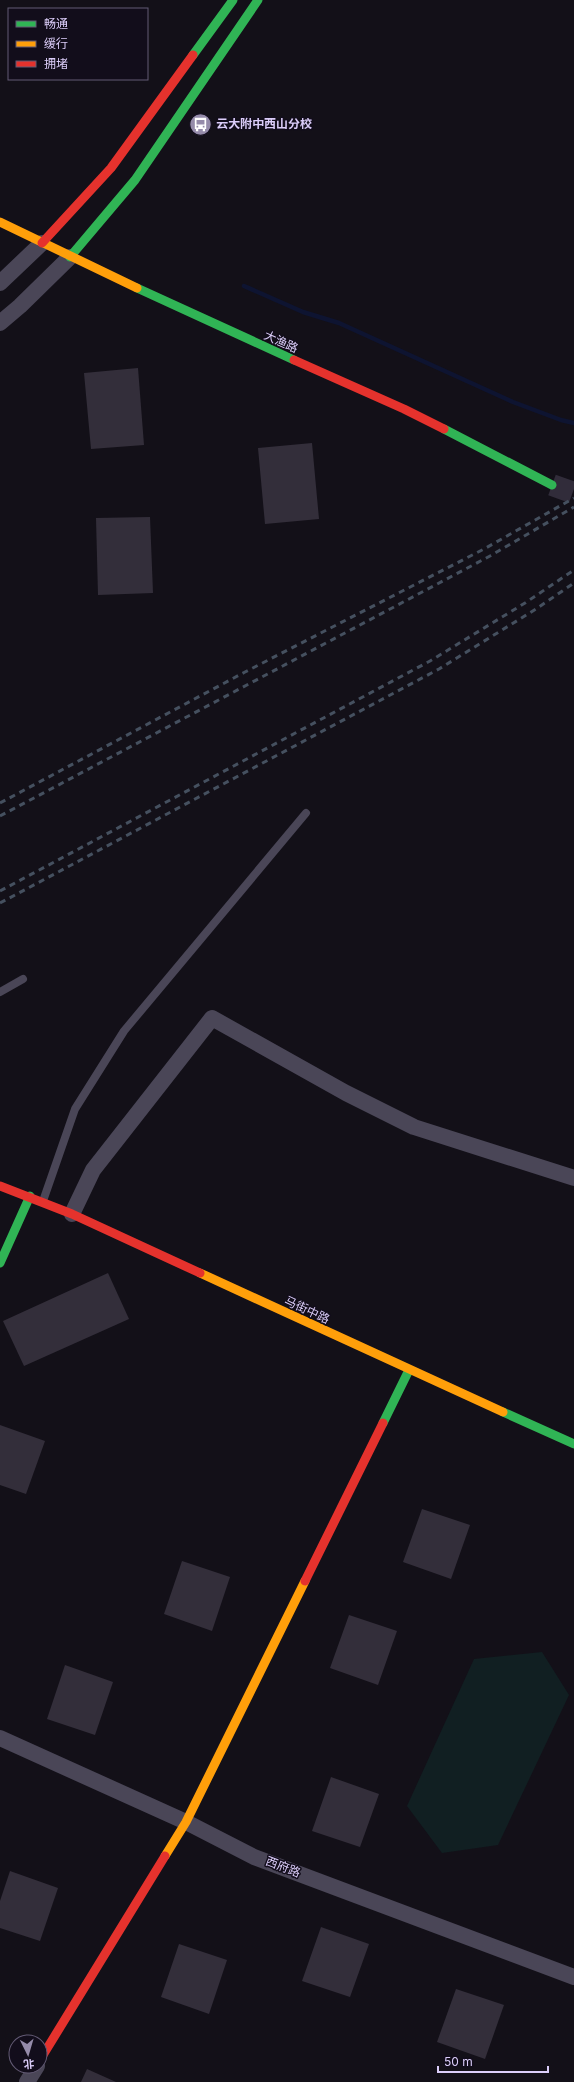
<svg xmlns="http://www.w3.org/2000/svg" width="574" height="2082" viewBox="0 0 574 2082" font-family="Inter,'Noto Sans SC',sans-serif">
<rect width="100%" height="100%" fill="#131018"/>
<polygon fill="#111f22" points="542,1652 569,1695 498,1845 442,1853 407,1806 474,1659"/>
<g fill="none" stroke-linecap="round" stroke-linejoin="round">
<polyline stroke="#0e1431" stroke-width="4.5" points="244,286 303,312 339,323 513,402 561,420 574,423"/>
</g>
<g fill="#332e3a">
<polygon points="138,368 144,445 91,449 84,373"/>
<polygon points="312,443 319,519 265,524 258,448"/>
<polygon points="150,517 153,593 98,595 96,518"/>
<polygon points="108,1273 129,1319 24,1366 3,1321"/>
<polygon points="0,1425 45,1441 26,1494 0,1485"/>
<polygon points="422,1509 470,1525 451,1579 403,1562"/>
<polygon points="182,1561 230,1577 212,1631 164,1614"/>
<polygon points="349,1615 397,1631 378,1685 330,1668"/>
<polygon points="65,1665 113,1682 95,1735 47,1719"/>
<polygon points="331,1777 379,1794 360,1847 312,1831"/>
<polygon points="10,1871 58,1888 40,1941 0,1928 0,1901"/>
<polygon points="321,1927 369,1944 350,1997 302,1981"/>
<polygon points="179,1944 227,1960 209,2014 161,1997"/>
<polygon points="456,1989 504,2005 485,2059 437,2042"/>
<polygon points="87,2069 116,2082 81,2082"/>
</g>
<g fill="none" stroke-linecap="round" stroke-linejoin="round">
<polyline stroke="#312c3a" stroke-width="22" stroke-dasharray="22 11" stroke-linecap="butt" points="552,485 574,493"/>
<g stroke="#4a4657" stroke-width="8">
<polyline points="0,992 23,979"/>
<polyline points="43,1201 75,1109 124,1031 306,813"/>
</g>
<g stroke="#4a4657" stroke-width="16">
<polyline points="0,283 42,243"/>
<polyline points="0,323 20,306 70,257"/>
<polyline points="72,1214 93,1170 212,1018 346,1093 414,1127 574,1178"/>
<polyline points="0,1738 186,1822 254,1857 574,1977"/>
<polyline points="27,2082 37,2066"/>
</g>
<g stroke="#30b455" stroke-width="9">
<polyline points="193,55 233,0"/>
<polyline points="70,257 135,180 258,0"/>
<polyline points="137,288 294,360"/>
<polyline points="444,429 552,485"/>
<polyline points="0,1263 30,1196"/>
<polyline points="503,1412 574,1444"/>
<polyline points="383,1423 409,1370"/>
</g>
<g stroke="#ff9f0a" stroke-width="9">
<polyline points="0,222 137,288"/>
<polyline points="200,1273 503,1412"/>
<polyline points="165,1856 186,1822 305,1581"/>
</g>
<g stroke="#e5322d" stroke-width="9">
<polyline points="42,243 111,168 193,55"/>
<polyline points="294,360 404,409 444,429"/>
<polyline points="0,1186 72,1214 200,1273"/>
<polyline points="305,1581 383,1423"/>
<polyline points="40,2060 165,1856"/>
</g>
<g stroke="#45505f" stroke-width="3" stroke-dasharray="6 5" stroke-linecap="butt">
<polyline points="0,803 245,672 484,549 574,498"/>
<polyline points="0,816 490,556 574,507"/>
<polyline points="0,891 430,661 525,603 574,570"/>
<polyline points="0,903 439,669 536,609 574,583"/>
</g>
</g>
<defs>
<symbol id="bus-disc" viewBox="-11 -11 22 22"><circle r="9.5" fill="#958baa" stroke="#120d1b"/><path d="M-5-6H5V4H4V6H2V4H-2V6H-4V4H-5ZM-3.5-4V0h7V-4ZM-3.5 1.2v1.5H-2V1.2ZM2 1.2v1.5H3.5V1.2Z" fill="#fff"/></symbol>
</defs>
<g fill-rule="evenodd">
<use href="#bus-disc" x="188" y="112" width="25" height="25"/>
</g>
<g text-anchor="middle" stroke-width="3" stroke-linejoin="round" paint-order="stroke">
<g font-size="12" font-weight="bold" fill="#dbcdf9" stroke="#120d1b" text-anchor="start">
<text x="216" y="128">云大附中西山分校</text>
</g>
<g font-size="12" fill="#dbcdf9" stroke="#120d1b">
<text transform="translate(281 342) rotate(24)" y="4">大渔路</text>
<text transform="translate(307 1310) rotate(25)" y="4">马街中路</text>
<text transform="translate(283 1867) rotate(21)" y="4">西府路</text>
</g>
</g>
<rect x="8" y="8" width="140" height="72" fill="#120d1b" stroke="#625a74"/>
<rect x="16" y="21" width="20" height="6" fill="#30b455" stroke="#625a74"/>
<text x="44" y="28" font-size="12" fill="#dbcdf9">畅通</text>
<rect x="16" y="41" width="20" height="6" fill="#ff9f0a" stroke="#625a74"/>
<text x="44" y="48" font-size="12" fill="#dbcdf9">缓行</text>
<rect x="16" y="61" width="20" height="6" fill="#e5322d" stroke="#625a74"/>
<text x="44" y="68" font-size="12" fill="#dbcdf9">拥堵</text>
<g transform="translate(28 2054) rotate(175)"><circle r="19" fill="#120d1b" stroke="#625a74"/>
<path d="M0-3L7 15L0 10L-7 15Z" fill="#958baa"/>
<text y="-6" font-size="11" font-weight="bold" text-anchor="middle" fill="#dbcdf9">北</text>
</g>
<path d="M438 2066v6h110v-6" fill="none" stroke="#dbcdf9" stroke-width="2"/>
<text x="444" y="2066" font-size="12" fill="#dbcdf9" stroke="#120d1b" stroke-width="3" paint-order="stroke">50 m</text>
</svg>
